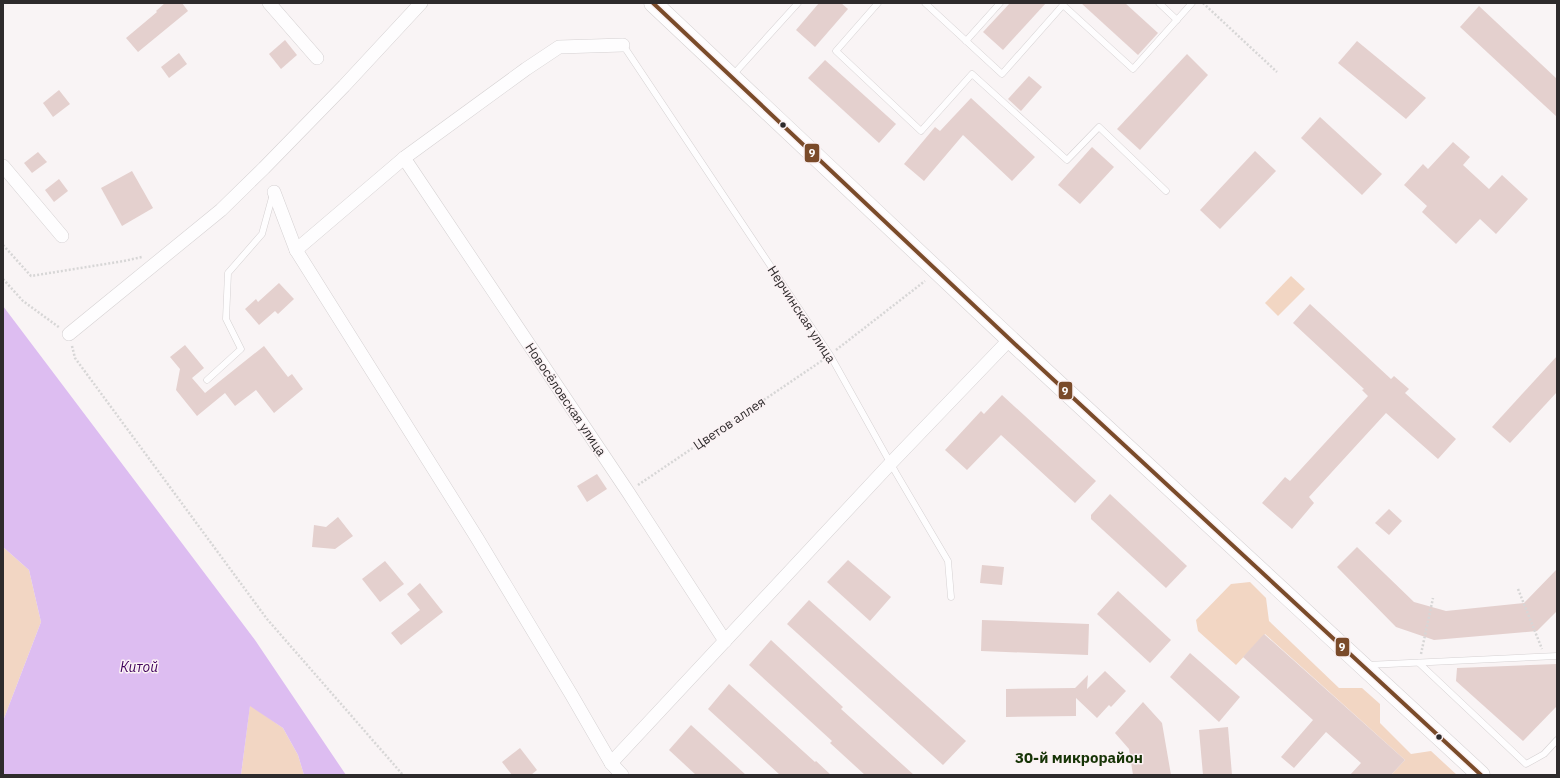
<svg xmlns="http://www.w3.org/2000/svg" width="1560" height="778" viewBox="0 0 1560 778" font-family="'IBM Plex Sans',sans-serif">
<rect width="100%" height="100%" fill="#f9f4f5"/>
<g fill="#f2d6c3">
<polygon points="1291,276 1305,289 1278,316 1265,303"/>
<polygon points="3,547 29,570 41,622 3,721"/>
<polygon points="1250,582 1266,598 1269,621 1339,688 1362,688 1380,704 1380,723 1411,754 1431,751 1457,775 1391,775 1405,760 1265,634 1236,665 1198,631 1196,620 1231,584"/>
<polygon points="250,705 283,728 298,755 304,775 241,775"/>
</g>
<polygon fill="#ddbdf1" points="3,306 255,640 346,775 304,775 298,755 283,728 250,706 241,775 3,775 3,721 41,622 29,570 3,547"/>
<g fill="#e4d0ce">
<polygon points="165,3 182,3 188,11 138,52 126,38 157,12 156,11"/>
<polygon points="819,3 841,3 848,9 815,47 796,30"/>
<polygon points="1010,3 1046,3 1003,50 983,32"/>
<polygon points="1081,3 1125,3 1158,33 1138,55"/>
<polygon points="1479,6 1557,79 1557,117 1460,27"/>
<polygon points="285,40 297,55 281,69 269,54"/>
<polygon points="1357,41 1426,98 1406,119 1338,63"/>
<polygon points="179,53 187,64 169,78 161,67"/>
<polygon points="1187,54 1208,75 1140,150 1117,129"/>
<polygon points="825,60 896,124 879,143 808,78"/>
<polygon points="1029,76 1042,87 1021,111 1008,99"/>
<polygon points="59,90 70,104 53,117 43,103"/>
<polygon points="971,98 1035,157 1012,181 963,135 924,181 904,164 935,127 940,131"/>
<polygon points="1320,117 1382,174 1362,195 1301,138"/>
<polygon points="1453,142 1470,157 1463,165 1489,189 1502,175 1528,199 1496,234 1480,219 1456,244 1422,212 1427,206 1404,185 1423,164 1428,169"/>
<polygon points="1092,147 1114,167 1080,204 1058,185"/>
<polygon points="1255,151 1276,171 1220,229 1200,210"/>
<polygon points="38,152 47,162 32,173 24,163"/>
<polygon points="132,171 153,208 122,226 101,188"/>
<polygon points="59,179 68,191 54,202 45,190"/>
<polygon points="279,283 294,299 278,314 275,311 259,325 245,309 256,299 258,302"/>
<polygon points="1310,304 1391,379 1394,376 1409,389 1405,393 1456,439 1438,459 1386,413 1309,497 1314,503 1292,529 1262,503 1285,477 1290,481 1368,396 1362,390 1364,389 1293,323"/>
<polygon points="185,345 204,368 192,378 205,393 264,346 288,377 292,374 303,389 274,413 256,390 235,406 225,393 197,416 176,390 180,369 170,357"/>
<polygon points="1557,356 1557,392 1510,443 1492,427"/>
<polygon points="1002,395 1096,481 1075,503 1001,435 967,470 945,450 981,411 984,414"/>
<polygon points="597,474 607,489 587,502 577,486"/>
<polygon points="1110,494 1187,566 1166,588 1091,519 1091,515"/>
<polygon points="1389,509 1402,521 1389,535 1375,523"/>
<polygon points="338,517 353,536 335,549 312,547 314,525 326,527"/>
<polygon points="1357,547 1414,602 1446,611 1524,603 1557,569 1557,611 1537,631 1434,640 1396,627 1337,567"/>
<polygon points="848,560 891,597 870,621 827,582"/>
<polygon points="385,561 404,584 380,602 362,579"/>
<polygon points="982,565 1004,567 1002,585 980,583"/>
<polygon points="420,583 443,612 401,645 391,633 420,610 407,594"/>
<polygon points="1118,591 1171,640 1150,663 1097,614"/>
<polygon points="809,600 966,741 943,765 787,624"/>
<polygon points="982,620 1089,624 1088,655 981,651"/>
<polygon points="1264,634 1405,760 1391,775 1350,775 1361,763 1326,732 1294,768 1281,757 1313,720 1243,657"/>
<polygon points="771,640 843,707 841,709 914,775 865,775 830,743 832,741 749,665"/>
<polygon points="1190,653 1240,697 1219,722 1170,677"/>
<polygon points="1557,664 1557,706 1523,741 1456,681 1457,668"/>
<polygon points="1105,671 1126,691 1111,707 1109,705 1097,718 1076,698 1076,716 1006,717 1006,689 1075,688 1088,675 1087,689"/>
<polygon points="729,684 815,762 816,761 831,775 780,775 708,709"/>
<polygon points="1143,702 1162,723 1171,775 1133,775 1129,749 1115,733"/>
<polygon points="691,725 746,775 696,775 669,750"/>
<polygon points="1228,727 1232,775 1203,775 1199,730"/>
<polygon points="520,748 537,770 531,775 512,775 502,762"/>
</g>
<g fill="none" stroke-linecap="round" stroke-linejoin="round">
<defs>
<g id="lane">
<polyline points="878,3 836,51 921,131 972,74 1067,160 1099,127 1166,191"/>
<polyline points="925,3 1002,74 1063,5 1133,69 1192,3"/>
<polyline points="1159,3 1177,20"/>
<polyline points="966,41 1000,3"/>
<polyline points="623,45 830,355 896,473 948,561 951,597"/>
<polyline points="732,76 798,3"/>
<polyline points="207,380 241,349 226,319 228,273 262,234 273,194"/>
<polyline points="1419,663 1526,764 1544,754 1557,740"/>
<polyline points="1367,665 1557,656"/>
</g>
<g id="street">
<polyline points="269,3 317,58"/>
<polyline points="404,158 628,492 725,641"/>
<polyline points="3,166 62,236"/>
<polyline points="274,192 296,250 477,538 571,694 611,763 622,775"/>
<polyline points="296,250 404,158 526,69 559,47 623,45"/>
<polyline points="69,334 221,210 264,168 344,86 421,3"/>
<polyline points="611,763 890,464 1010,339"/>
</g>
<polyline id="secondary" points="653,3 1017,346 1481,775"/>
</defs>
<use href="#lane" stroke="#d5d1d2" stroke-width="7"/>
<use href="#street" stroke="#d5d1d2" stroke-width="14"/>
<use href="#secondary" stroke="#d5d1d2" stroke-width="19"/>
<g stroke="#d7d6d6" stroke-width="2.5" stroke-dasharray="2 2" stroke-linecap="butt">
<polyline points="1203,3 1277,72"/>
<polyline points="3,245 31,276 124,261 142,257"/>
<polyline points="3,279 23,301 60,328"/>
<polyline points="72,346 75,358 267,619 403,775"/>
<polyline points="836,350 925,281"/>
<polyline points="638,485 823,360"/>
<polyline points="1518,589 1542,649"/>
<polyline points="1421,654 1433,598"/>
</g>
<use href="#lane" stroke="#fefdfe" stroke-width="6"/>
<use href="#street" stroke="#fefdfe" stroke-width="13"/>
<use href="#secondary" stroke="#fefdfe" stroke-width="18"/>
<defs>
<polyline id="bus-1" points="653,3 1017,346 1481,775"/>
</defs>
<use href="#bus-1" stroke="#fbf2f4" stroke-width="7"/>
<use href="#bus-1" stroke="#7a4b2a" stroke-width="4"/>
</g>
<g fill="#2e2b2c" stroke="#fbf2f4" stroke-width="1.5">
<circle cx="783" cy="125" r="3.5"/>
<circle cx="1439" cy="737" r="3.5"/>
</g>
<g text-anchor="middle" stroke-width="3" stroke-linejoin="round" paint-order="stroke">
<g font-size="13" fill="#2e2b2c" stroke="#fbf2f4">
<text transform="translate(802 314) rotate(57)" y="5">Нерчинская улица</text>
<text transform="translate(566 399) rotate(56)" y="5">Новосёловская улица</text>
<text transform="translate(729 423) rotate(-34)" y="5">Цветов аллея</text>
</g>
<g font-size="14" font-style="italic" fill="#40035c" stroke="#fbf2f4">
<text x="139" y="672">Китой</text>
</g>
<g font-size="15" font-weight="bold" fill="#163406" stroke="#fbf2f4">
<text x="1079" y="763">30-й микрорайон</text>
</g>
</g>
<g stroke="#fbf2f4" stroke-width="1.5">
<rect x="804" y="143" width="16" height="20" rx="4" fill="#7a4b2a"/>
<rect x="1058" y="381" width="15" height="19" rx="4" fill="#7a4b2a"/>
<rect x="1335" y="637" width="15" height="20" rx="4" fill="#7a4b2a"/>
</g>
<g font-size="11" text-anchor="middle" font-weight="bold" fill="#fff">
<text x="812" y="157">9</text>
<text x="1065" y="395">9</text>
<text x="1342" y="651">9</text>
</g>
<rect width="1560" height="778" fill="none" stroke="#2e2b2c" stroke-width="8"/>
</svg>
